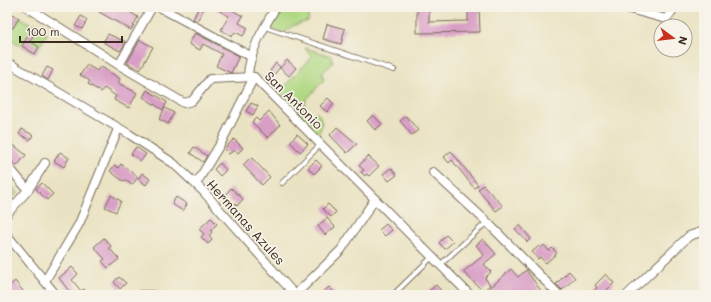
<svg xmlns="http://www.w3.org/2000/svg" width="711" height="302" viewBox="0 0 711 302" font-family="Mali,sans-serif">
<rect width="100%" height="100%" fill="#f7f3e8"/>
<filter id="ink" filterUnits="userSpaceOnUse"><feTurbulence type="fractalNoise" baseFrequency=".025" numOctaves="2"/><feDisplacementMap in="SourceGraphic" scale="8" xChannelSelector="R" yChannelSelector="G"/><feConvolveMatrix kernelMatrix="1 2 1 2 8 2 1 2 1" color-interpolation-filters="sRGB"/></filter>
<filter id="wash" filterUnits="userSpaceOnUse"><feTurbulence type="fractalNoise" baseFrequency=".012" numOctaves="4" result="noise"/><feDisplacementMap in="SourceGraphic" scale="16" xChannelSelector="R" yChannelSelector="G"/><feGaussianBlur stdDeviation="0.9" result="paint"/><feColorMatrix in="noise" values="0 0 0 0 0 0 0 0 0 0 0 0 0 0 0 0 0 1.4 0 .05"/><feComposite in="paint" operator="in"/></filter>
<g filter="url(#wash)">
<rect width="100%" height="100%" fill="#eae3c3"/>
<g fill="#b0d882" stroke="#768150">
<polygon points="280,7 303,7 309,11 308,21 292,26 284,33 269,28"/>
<polygon points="20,17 47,34 35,54 7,37"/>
<polygon points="305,48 331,56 333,63 322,73 324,80 306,100 304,109 311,115 316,112 320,116 322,125 319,133 320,139 277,94 312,57"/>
<polygon points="7,180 18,193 7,203"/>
</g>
<g id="blocks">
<g fill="#d99ec6">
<polygon points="102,7 121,7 138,17 131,30 99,12"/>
<polygon points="199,7 205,7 197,21 193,19"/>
<polygon points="212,7 226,7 243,16 239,23 248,28 243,36 235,32 232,36 221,30 229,16"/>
<polygon points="417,7 429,7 429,22 468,21 468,7 479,7 480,32 417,33"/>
<polygon points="12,14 19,18 13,28 7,25"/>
<polygon points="81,16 87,20 82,29 75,26"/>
<polygon points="327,24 345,29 341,44 323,39"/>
<polygon points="34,25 38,28 30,41 39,47 35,54 22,46"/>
<polygon points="195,33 239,56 231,73 216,66 222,54 203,44 200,50 189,44"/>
<polygon points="108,34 126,42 120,51 103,42"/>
<polygon points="140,40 153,47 140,70 127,63"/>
<polygon points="287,60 296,68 289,76 280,68"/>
<polygon points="276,63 280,67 274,75 270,71"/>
<polygon points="87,65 97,71 100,66 120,79 118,83 137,93 129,108 114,100 116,96 104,88 101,92 88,84 90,81 80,75"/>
<polygon points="47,67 53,70 48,80 42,76"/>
<polygon points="147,90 167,102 163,110 143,97"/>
<polygon points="328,98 334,104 327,112 320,106"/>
<polygon points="251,103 258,106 253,115 246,111"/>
<polygon points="165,108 174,113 168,124 159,119"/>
<polygon points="269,111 280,125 268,138 252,122 256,118 259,121"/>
<polygon points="373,115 382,124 375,130 367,121"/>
<polygon points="406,116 418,130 412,135 400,121"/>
<polygon points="337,127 357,144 347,153 330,135"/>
<polygon points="22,129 33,135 30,140 19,134"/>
<polygon points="297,134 308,144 300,152 290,142"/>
<polygon points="234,139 243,148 238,153 234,150 229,154 224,149"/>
<polygon points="7,140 26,155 17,166 7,156"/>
<polygon points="136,147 146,154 141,161 131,154"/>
<polygon points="194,147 207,156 203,162 190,153"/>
<polygon points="451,151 478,185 474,188 452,160 449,163 444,157"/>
<polygon points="60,152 69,158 64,167 54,161"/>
<polygon points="368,156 379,166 369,176 367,174 365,176 361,172 364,170 359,166"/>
<polygon points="251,157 270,177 262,185 243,165"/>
<polygon points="316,160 322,166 314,174 308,168"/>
<polygon points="220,163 226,170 220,176 214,169"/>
<polygon points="121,164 138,177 132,185 125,180 123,181 110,171 115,165 118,168"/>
<polygon points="391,168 397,175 389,181 383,174"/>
<polygon points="142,173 150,179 146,185 138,179"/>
<polygon points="42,183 53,194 47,200 36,189"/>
<polygon points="483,185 503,206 496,211 478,190"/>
<polygon points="231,188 243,199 237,206 225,195"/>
<polygon points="111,195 121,201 116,212 105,207"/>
<polygon points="176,197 187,204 183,211 172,204"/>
<polygon points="328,204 336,212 331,217 323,209"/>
<polygon points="211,218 217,224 211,230 212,232 209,236 212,240 208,244 201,237 204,234 199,229"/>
<polygon points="327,218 335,227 325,235 318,226"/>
<polygon points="386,224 392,230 385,236 379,230"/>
<polygon points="520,225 531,239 527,242 515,229"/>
<polygon points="446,235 453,242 445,249 439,243"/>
<polygon points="104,238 111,246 109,248 119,259 108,268 102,261 105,259 94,247"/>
<polygon points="483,239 496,254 484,264 491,272 485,278 490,285 483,291 463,272 484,255 476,245"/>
<polygon points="544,245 549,251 552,248 557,253 546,263 540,257 538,259 532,252 539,246 541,248"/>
<polygon points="72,267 78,274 72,280 81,291 84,289 89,295 72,295 59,278"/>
<polygon points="511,269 518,277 526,270 544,295 548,291 551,295 496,295 490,288"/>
<polygon points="569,271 575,278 562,290 556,284"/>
<polygon points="606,274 614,283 602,295 589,295 597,288 595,285"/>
<polygon points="119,277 126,283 120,289 114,282"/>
<polygon points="15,281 26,295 7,295 7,288"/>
<polygon points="436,285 445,295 433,295 429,291"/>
<polygon points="329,287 337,295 320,295"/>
</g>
</g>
</g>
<g filter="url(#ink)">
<use href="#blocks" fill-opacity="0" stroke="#786b58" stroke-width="1"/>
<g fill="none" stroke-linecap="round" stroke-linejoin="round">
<defs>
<g id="service">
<polyline points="703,7 704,8"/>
<polyline points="265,27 394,70"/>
<polyline points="282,183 321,144"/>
<polyline points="440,265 487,222"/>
<polyline points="393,295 432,257"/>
</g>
<g id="minor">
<polyline points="27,7 119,65 184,103 192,101 210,79 254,77 470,295"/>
<polyline points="159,7 252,57"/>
<polyline points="622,7 666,19 675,7"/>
<polyline points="7,62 129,134 173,163 203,191 295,295"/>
<polyline points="119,65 152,7"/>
<path d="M248,76c1,-24 16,-49 28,-69"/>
<polyline points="7,165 28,190"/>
<polyline points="433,172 487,222 559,295"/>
<polyline points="196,184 222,141 254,77"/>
<polyline points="7,214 28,190 45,163"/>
<polyline points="7,235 56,295"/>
<polyline points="45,281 79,224 118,129"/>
<polyline points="141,295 153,295"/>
<polyline points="295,295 341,250 375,199"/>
<polyline points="627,295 689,236 704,231"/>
</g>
</defs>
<use href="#service" stroke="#786b58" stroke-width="6"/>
<use href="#minor" stroke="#786b58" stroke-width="10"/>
<use href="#service" stroke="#fff" stroke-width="4"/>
<use href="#minor" stroke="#fff" stroke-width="8"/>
</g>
</g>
<g text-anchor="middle" stroke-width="3.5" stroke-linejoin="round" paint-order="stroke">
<g font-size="13" fill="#3b2a1e" stroke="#f7f3e8">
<text transform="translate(294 100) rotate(45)" y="5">San Antonio</text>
<text transform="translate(246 222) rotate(48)" y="5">Hermanas Azules</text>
</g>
</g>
<rect width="711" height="302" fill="none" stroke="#f7f3e8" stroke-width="24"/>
<g transform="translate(673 38) rotate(105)"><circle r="19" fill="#f7f3e8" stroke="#aca397"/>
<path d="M0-3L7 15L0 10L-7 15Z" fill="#c8321e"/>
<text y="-6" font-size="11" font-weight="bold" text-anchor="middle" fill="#3b2a1e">N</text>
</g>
<path d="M20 36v6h102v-6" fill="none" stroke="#3b2a1e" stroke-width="2"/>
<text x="26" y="36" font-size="12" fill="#3b2a1e" stroke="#f7f3e8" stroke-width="3" paint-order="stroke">100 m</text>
</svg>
